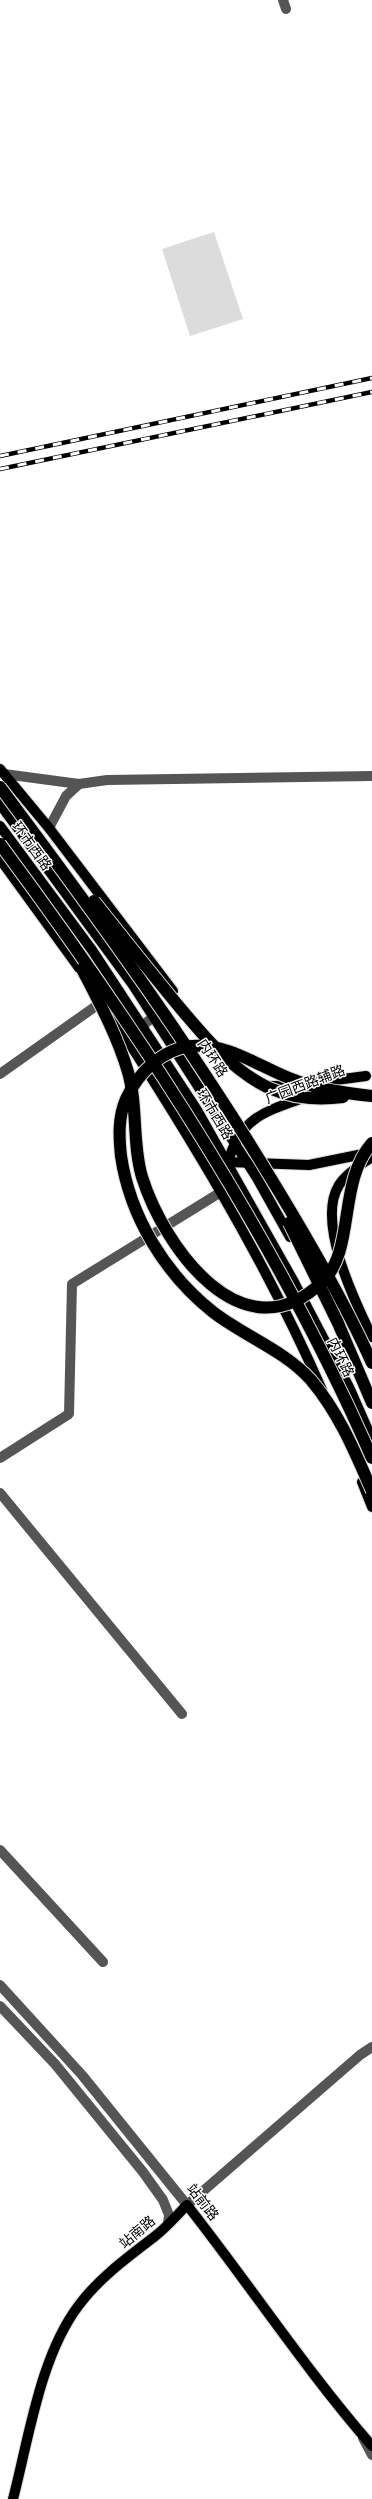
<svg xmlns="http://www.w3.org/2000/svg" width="372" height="2499" viewBox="0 0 372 2499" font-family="Manrope,'Noto Sans SC',sans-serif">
<rect width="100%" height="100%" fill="#fff"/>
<polygon fill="#dcdcdc" points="214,232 243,319 190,336 162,249"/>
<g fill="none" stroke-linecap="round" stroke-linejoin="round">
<defs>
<g id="major">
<polyline points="0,769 49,828 173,991"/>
<polyline points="0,804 133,985 257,1178 290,1237"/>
<polyline points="0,826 92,950 197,1110 294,1282 349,1387 372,1439"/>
<polyline points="0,859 85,976"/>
<path d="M106,1007c80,123 157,248 216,383"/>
<polyline points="269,1086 290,1086 366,1076"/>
<path d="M372,1157c-11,7 -26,17 -33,28 -23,37 16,117 33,152"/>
<path d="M228,1162c13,-45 36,-50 78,-65"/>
<polyline points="228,1162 309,1165 368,1153"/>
<polyline points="362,1482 372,1507"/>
<path d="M13,2499c16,-61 27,-143 66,-194 20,-27 49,-48 75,-68 12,-9 22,-21 33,-32 63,80 118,164 185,241"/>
</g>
</defs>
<use href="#major" stroke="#dbdbdb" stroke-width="12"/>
<g stroke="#555" stroke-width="10">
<polyline points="283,0 286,9"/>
<polyline points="4,774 79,784 107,780 372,776"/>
<polyline points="49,828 66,796 79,784"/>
<polyline points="143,1025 155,1016"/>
<polyline points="0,1074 103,1001"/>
<polyline points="0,1458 69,1414 72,1284 221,1192"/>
<polyline points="0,1493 182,1714"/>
<polyline points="0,1850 103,1962"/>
<polyline points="0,1985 82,2075 187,2205 360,2055 372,2047"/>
<polyline points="0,2006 55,2064 143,2172 163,2200 169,2215 168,2224"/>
<polyline points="363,2438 372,2455"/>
</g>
<use href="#major" stroke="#000" stroke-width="10"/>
<defs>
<g id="rail">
<polyline points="0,456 372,378"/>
<polyline points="0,469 372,392"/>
</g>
</defs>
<use href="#rail" stroke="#000" stroke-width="4.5"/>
<use href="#rail" stroke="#fff" stroke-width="3" stroke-dasharray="9" stroke-linecap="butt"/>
<defs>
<g id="highway-bridge">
<path d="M0,787c98,131 194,263 278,403 34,56 67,113 94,173"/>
<path d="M0,844c141,190 277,397 372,614"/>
<path d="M94,901c27,34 54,68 82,102 26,31 55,67 93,85 23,10 50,12 74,9"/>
<path d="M82,969c17,33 35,66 46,103 10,34 4,71 14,105 22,70 101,181 180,105 34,-32 15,-99 50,-139"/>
<path d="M372,1096c-28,-3 -56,-7 -83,-18 -31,-12 -61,-35 -97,-32 -30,3 -54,27 -66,53 -8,18 -7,38 -5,57 9,61 44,118 92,156 31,24 71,38 98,68 28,33 44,72 61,111"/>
<polyline points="289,1223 338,1323 372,1403"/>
</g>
</defs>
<use href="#highway-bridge" stroke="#dbdbdb" stroke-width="14" stroke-linecap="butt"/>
<use href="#highway-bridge" stroke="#000" stroke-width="12"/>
</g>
<g text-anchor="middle" stroke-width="3" stroke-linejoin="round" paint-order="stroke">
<g font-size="14" fill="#000" stroke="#fff">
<text transform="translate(32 846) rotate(54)" y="5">环市西路</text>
<text transform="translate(213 1058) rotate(57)" y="5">内环路</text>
<text transform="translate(305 1084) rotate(-21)" y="5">广园西路辅路</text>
<text transform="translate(215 1114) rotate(59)" y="5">环市西路</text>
<text transform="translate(341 1357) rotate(64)" y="5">内环路</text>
<text transform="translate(203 2202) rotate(52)" y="5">站前路</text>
<text transform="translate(137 2232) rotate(-40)" y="5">站南路</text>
</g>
</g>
</svg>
